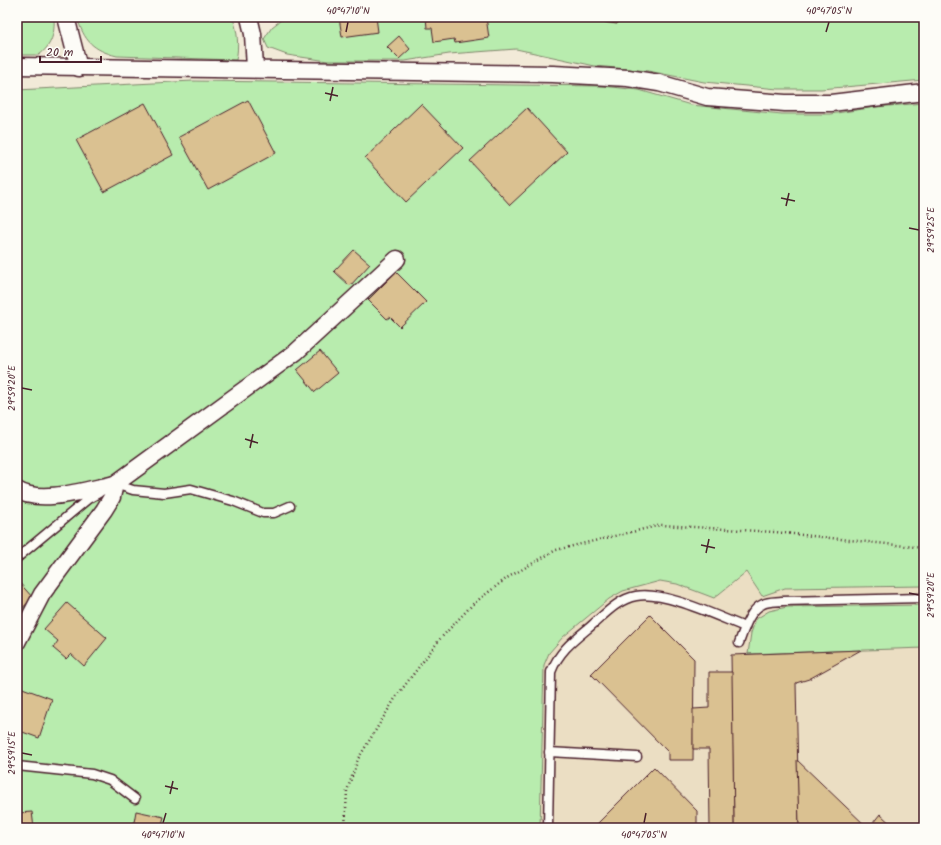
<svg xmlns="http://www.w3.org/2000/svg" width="941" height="845" viewBox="0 0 941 845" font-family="Kalam,sans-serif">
<rect width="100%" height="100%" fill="#f2ead8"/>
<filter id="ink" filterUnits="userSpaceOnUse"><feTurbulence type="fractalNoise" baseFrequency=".025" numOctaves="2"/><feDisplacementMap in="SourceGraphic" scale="8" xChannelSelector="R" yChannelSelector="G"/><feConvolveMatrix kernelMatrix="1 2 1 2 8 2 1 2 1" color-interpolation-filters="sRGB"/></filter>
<g filter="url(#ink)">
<polygon fill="#ebdec3" points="746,572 762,596 785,588 924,586 924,828 540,828 544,665 549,653 563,637 609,599 623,591 648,583 660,581 677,584 714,598"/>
<g fill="#b8ecae" stroke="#81866c">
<path d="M17,17h37c1,16 -2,28 -15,38h-22z"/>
<path d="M77,17h155c6,12 7,31 4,43l-119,-4c-24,-6 -33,-15 -40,-39z"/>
<polygon points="285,17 924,17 924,80 821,89 778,89 704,82 648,71 595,66 516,49 449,54 405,61 328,61 287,55 268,48 264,39 272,27"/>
<polygon points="193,81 603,86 639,90 691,105 782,114 830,114 876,107 924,103 924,586 785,588 762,596 746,572 714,598 677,584 660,581 623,591 609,599 563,637 549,653 544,665 540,828 17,828 17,90"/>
<polygon points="924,605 924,648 748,654 751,633 756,619 769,611 787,607"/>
</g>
<g fill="#dac191" stroke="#4a1f2b">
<polygon points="339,17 376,17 378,32 342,37"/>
<polygon points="426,17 486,17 489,38 455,43 454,39 434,42 432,28 427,28"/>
<polygon points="597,17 619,17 617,24 596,21"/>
<polygon points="399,36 410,49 399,59 387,47"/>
<polygon points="248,100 276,153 208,190 179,137"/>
<polygon points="145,103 173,155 104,192 76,140"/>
<polygon points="421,104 463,148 406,202 365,158"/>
<polygon points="17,108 20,132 17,132"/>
<polygon points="527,108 567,152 510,205 470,161"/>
<polygon points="354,250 370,264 350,286 334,271"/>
<polygon points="396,272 426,302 400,327 390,317 387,319 368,300"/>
<polygon points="320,351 338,373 315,392 297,370"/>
<polygon points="17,580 33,598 17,613"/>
<polygon points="67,603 107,638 84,666 71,654 66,659 53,648 58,641 44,629"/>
<polygon points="650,615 694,659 693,760 668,760 668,752 591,674"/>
<polygon points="861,650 809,679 796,683 799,825 796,828 734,828 731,655"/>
<polygon points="709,672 732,672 734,828 710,828 709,749 693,749 693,709 709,708"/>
<polygon points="17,686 52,699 39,738 17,730"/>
<polygon points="797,760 868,828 869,828 796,828 799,825"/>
<polygon points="654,767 697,811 697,828 595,828 594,827"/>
<polygon points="136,811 164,817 161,828 133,828"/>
<polygon points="32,812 34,828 17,828 17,813"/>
<polygon points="880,814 895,828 869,828"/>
</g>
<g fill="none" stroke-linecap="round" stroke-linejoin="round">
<defs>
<g id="service">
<polyline points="115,484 133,490 164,493 191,489 233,501 263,513 274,513 290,506"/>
<polyline points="17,558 88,499 99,493"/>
<path d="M739,643c5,-13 10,-33 24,-39 6,-3 14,-2 19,-3l142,-3"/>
<polyline points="549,752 637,757"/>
<polyline points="17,766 92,774 110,780 135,799"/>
<path d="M548,828l3,-156c8,-21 23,-32 40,-46 13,-11 27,-27 45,-30 30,-5 80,20 109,31"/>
</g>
<g id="minor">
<polyline points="66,17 79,68"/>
<polyline points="249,17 253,34 255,68"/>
<polyline points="17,66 553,74 628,78 659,83 707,97 785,103 831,103 924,92"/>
<path d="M17,490c23,15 72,-1 98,-6"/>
<polyline points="17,642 42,594 104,510 112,497 115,484 296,352 397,259"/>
</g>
</defs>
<use href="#service" stroke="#4a1f2b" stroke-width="11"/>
<use href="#minor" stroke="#4a1f2b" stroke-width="19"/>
<polyline stroke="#4a1f2b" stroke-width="2.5" stroke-dasharray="1 3" stroke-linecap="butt" points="345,828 347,791 358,759 396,697 440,639 473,604 507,578 556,550 661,525 775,532 924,548"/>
<use href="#service" stroke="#fdfcf7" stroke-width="8"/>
<use href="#minor" stroke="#fdfcf7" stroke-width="16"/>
</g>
</g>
<path fill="none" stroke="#4a1f2b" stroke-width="1.5" d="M346,32l2,-10M826,32l3,-10M325,93l13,3M330,101l3,-14M781,198l14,3M786,206l3,-13M909,228l10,2M22,388l10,2M245,439l13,4M250,448l3,-14M701,545l14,3M706,553l3,-14M909,593l10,2M22,753l10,2M165,786l13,3M170,794l3,-13M163,823l3,-10M644,823l2,-10"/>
<rect width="941" height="845" fill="none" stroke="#fdfcf7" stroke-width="44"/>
<path d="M40 56v6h61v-6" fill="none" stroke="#4a1f2b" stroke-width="2"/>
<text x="46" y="56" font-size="12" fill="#4a1f2b" stroke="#fdfcf7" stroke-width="3" paint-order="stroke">20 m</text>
<rect x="22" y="22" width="897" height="801" fill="none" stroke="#4a1f2b" stroke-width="1.5"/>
<g font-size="10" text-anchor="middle" fill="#4a1f2b">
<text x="348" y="14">40°47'10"N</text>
<text x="829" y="14">40°47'05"N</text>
<text transform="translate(930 230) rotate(-90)" y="4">29°59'25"E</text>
<text transform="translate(11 388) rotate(-90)" y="4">29°59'20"E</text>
<text transform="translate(930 595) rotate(-90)" y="4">29°59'20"E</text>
<text transform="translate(11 753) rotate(-90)" y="4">29°59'15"E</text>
<text x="163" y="838">40°47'10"N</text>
<text x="644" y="838">40°47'05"N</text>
</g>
</svg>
